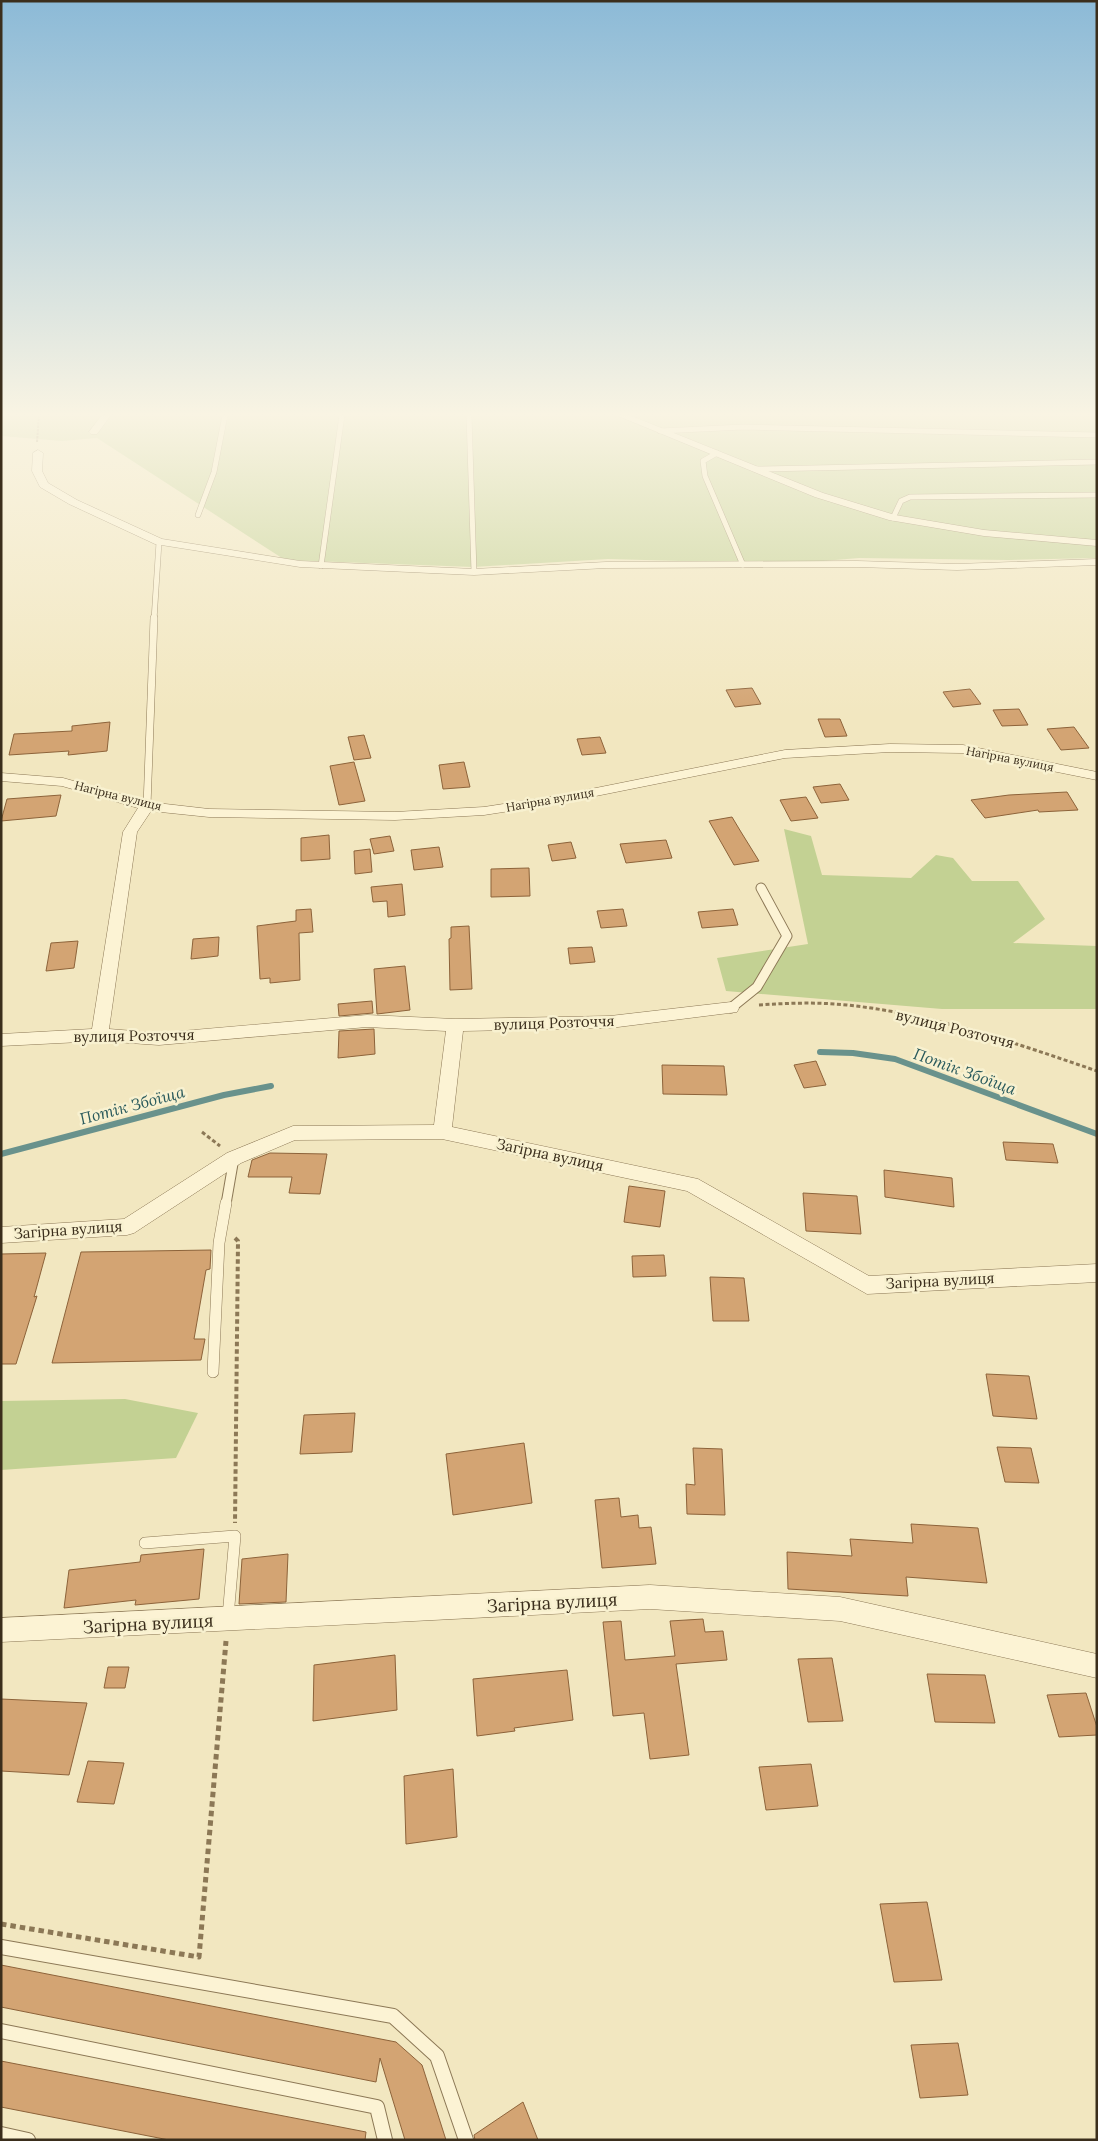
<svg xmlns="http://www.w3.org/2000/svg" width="1098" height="2141" viewBox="0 0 1098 2141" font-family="Lora,serif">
<rect width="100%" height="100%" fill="#f2e7c0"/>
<g fill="#c3d193">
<polygon points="1,415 1097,415 1097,558 1009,560 859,558 787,564 608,559 473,567 285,560 97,438 62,441 1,436"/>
<polygon points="784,829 811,836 822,875 911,878 936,855 953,858 972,881 1018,881 1045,919 1013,943 1097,946 1097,1009 942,1009 726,991 717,958 808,944"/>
<polygon points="125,1399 198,1413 176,1458 1,1470 1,1401"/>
</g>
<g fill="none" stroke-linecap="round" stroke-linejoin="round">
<g stroke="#69928c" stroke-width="6">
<polyline points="820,1052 853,1053 895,1059 1097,1134"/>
<polyline points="1,1154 224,1095 271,1086"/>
</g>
</g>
<g fill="#d3a473" stroke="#8d633a">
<polygon points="752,688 761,704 735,707 726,690"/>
<polygon points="970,689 981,704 953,707 943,692"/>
<polygon points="1019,709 1028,725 1002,726 993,710"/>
<polygon points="818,719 840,719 847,736 825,737"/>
<polygon points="110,722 107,751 68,755 69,751 9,755 14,734 72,731 72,726"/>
<polygon points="1074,727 1089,748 1061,750 1047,729"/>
<polygon points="364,735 371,758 354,760 348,737"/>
<polygon points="600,737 606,753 582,755 577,739"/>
<polygon points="354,762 365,801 339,805 330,766"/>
<polygon points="464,762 470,787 443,789 439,765"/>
<polygon points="840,784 849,800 821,803 813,787"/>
<polygon points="1067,792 1078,810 1039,812 1038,810 985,818 971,800 1009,795"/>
<polygon points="61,795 56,816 1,821 7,799"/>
<polygon points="806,797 818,818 791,821 780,800"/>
<polygon points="732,817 741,832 759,861 734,865 709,821"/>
<polygon points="329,835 330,859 301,861 301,838"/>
<polygon points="390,836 394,851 374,854 370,839"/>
<polygon points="666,840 672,858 626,863 620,844"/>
<polygon points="571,842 576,858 552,861 548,845"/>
<polygon points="439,847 443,867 414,870 411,850"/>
<polygon points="370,849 372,872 355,874 354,851"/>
<polygon points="529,868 530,896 491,897 491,869"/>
<polygon points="402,884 405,915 388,917 387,901 373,902 371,887"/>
<polygon points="311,909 313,932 299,933 300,980 270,983 270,978 260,979 257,926 296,921 296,910"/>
<polygon points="623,909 627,926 601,928 597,911"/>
<polygon points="733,909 738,925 702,928 698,912"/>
<polygon points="469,926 472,989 450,990 449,939 451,938 451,927"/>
<polygon points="219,937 218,956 191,959 193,939"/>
<polygon points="78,941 74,968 46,971 51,943"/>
<polygon points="592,947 595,962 570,964 568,948"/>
<polygon points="405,966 410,1010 377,1014 374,969"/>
<polygon points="372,1001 373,1013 339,1016 338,1004"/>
<polygon points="374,1029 375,1054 338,1058 339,1031"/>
<polygon points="816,1061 826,1085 804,1088 794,1065"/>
<polygon points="662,1065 724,1066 727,1095 663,1094"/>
<polygon points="1003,1142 1053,1144 1058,1163 1006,1160"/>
<polygon points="270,1153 327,1154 320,1194 289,1193 292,1177 248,1177 252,1160"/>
<polygon points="884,1170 952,1178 954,1207 885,1197"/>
<polygon points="629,1186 665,1191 660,1227 624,1222"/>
<polygon points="803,1193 857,1196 861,1234 806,1231"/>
<polygon points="211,1250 210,1269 206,1270 194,1339 205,1339 201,1360 52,1363 81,1252"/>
<polygon points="46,1253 34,1297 37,1296 16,1364 1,1364 1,1254"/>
<polygon points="664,1255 666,1276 633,1277 632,1256"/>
<polygon points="710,1277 744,1278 749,1321 713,1321"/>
<polygon points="986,1374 1029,1376 1037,1419 993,1416"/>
<polygon points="355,1413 352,1452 300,1454 304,1415"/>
<polygon points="524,1443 532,1503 453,1515 446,1454"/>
<polygon points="997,1447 1031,1448 1039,1483 1005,1482"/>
<polygon points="693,1448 722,1449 725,1515 687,1514 686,1484 695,1485"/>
<polygon points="619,1498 621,1517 638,1515 639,1528 651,1527 656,1564 602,1568 595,1500"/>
<polygon points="911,1524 978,1528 987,1583 906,1577 908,1596 788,1589 787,1552 852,1556 850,1539 913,1543"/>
<polygon points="204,1549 199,1599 135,1605 136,1600 64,1608 69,1570 140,1562 141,1555"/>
<polygon points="288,1554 286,1602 239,1604 242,1559"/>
<polygon points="703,1619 705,1632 723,1631 727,1660 676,1664 689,1755 650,1759 644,1713 613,1716 603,1622 621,1621 625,1660 675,1656 670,1621"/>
<polygon points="395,1655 397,1710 313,1721 314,1665"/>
<polygon points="832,1658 843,1721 808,1722 798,1659"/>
<polygon points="108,1667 129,1667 125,1688 104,1688"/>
<polygon points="567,1670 573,1720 514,1728 515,1731 477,1736 473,1679"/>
<polygon points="927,1674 985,1675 995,1723 935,1722"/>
<polygon points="1086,1693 1097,1727 1097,1735 1059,1737 1047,1695"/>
<polygon points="1,1699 87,1703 69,1775 1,1771"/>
<polygon points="88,1761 124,1763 114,1804 77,1802"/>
<polygon points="811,1764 818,1806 766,1810 759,1767"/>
<polygon points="453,1769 457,1837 406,1844 404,1776"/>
<polygon points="927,1902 942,1980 894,1982 880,1904"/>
<polygon points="1,1965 396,2042 422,2065 446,2140 405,2140 380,2058 376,2082 1,2007"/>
<polygon points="958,2043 968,2095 920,2098 911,2045"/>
<polygon points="1,2061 366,2132 365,2140 169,2140 1,2107"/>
<polygon points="523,2102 538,2140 475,2140 474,2135"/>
</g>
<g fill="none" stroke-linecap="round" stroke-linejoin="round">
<defs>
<g id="lane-far4">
<polyline points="469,415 474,572"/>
<polyline points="660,431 743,427 1097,435"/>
<polyline points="717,453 703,461 705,476 743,565"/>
<polyline points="757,469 1097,462"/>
<polyline points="198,515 214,472 225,415"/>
<polyline points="893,518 901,501 910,497 1097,495"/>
<polyline points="321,566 342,415"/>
<polyline points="154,620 159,542"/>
</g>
<polyline id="lane-far3" points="147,806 154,618"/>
<g id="lane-far2">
<polyline points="731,1008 757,987 787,936 761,888"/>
<polyline points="226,1204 234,1158"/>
</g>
<g id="lane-far1">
<polyline points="213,1372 219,1243 226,1203"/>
<polyline points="145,1543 235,1536 228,1617"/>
</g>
<g id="lane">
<polyline points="1,1947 393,2016 437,2056 466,2140"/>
<polyline points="1,2031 377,2107 385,2140"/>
<polyline points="1,2134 28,2140"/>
</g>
<g id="street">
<polygon points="102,415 111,415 97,434 91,434 89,432"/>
<polygon points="616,415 629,415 823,493 895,515 984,530 1097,540 1097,546 984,536 889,520 815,497"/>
<polygon points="38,450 43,453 42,471 48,483 77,500 162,539 300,561 474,569 606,562 857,561 957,564 1097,559 1097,565 957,570 857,567 606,568 474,575 300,567 155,544 69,504 40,487 32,471 33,453"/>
<polygon points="890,744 963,745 1097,772 1097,780 963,753 890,752 785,758 561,803 484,815 395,820 209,817 151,811 137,832 109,1029 159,1033 367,1015 455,1019 610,1016 731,1002 737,1004 739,1008 737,1012 610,1028 463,1031 452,1127 698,1179 869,1276 1097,1264 1097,1282 867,1294 687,1191 442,1139 295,1140 241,1163 134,1233 127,1235 1,1243 1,1227 124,1219 227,1153 293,1126 434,1125 446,1031 367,1027 159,1045 100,1041 1,1046 1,1034 92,1029 123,832 138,808 62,786 1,781 1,773 63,778 148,802 209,809 395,812 484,807 561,795 785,750"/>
<polygon points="650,1585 840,1597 1097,1654 1097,1678 840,1621 650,1609 1,1642 1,1618"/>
</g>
</defs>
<use href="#lane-far4" stroke="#8c7856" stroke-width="6"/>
<use href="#lane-far3" stroke="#8c7856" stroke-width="8"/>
<use href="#lane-far2" stroke="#8c7856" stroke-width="11"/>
<use href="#lane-far1" stroke="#8c7856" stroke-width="12"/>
<use href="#lane" stroke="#8c7856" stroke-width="16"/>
<use href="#street" stroke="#8c7856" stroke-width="1"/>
<polyline stroke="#8c7856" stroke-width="2" stroke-dasharray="2.5 1" stroke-linecap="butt" points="37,442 39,415"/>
<g stroke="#8c7856" stroke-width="3" stroke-dasharray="4 2.5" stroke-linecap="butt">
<path d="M759,1005c29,-2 58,-3 88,0 86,9 168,38 250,66"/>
<polyline points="202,1132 220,1146"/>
</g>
<polyline stroke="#8c7856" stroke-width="4" stroke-dasharray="4.5 3" stroke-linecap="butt" points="235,1238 238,1241 235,1523"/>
<polyline stroke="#8c7856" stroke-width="5" stroke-dasharray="5.5 4" stroke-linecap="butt" points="1,1924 199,1957 226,1641"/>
<use href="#lane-far4" stroke="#fcf3d4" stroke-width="5"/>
<use href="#lane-far3" stroke="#fcf3d4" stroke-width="7"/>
<use href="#lane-far2" stroke="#fcf3d4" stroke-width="9"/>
<use href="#lane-far1" stroke="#fcf3d4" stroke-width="11"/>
<use href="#lane" stroke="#fcf3d4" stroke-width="14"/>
<use href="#street" fill="#fcf3d4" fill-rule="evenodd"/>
</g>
<linearGradient id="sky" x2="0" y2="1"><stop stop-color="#8cbad7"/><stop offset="0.58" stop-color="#f9f4e3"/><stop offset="1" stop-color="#f9f4e3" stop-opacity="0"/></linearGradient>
<rect width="1098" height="715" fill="url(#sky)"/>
<g text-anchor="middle" stroke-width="5" stroke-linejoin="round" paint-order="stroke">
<g font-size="12" fill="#3b2e1c" stroke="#f8f1d0">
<text transform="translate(1010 759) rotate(11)" y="4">Нагірна вулиця</text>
<text transform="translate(118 796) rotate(14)" y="4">Нагірна вулиця</text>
<text transform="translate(550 800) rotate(-10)" y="4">Нагірна вулиця</text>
</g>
<g font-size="15" fill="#3b2e1c" stroke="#f8f1d0">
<text transform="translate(554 1023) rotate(-2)" y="5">вулиця Розточчя</text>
<text transform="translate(955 1029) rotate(14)" y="5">вулиця Розточчя</text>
<text transform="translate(134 1036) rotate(-1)" y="5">вулиця Розточчя</text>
<text transform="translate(550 1155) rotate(12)" y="5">Загірна вулиця</text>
<text transform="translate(68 1230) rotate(-4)" y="5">Загірна вулиця</text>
<text transform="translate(940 1281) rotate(-3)" y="5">Загірна вулиця</text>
</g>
<g font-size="16" font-style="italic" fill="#2a5a5c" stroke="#f8f1d0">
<text transform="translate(965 1071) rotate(20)" y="6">Потік Збоїща</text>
<text transform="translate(132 1105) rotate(-15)" y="6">Потік Збоїща</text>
</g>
<g font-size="18" fill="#3b2e1c" stroke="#f8f1d0">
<text transform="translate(552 1603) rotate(-3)" y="6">Загірна вулиця</text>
<text transform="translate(148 1624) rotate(-3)" y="6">Загірна вулиця</text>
</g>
</g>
<rect width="1098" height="2141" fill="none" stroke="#3b2e1c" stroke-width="5"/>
</svg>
